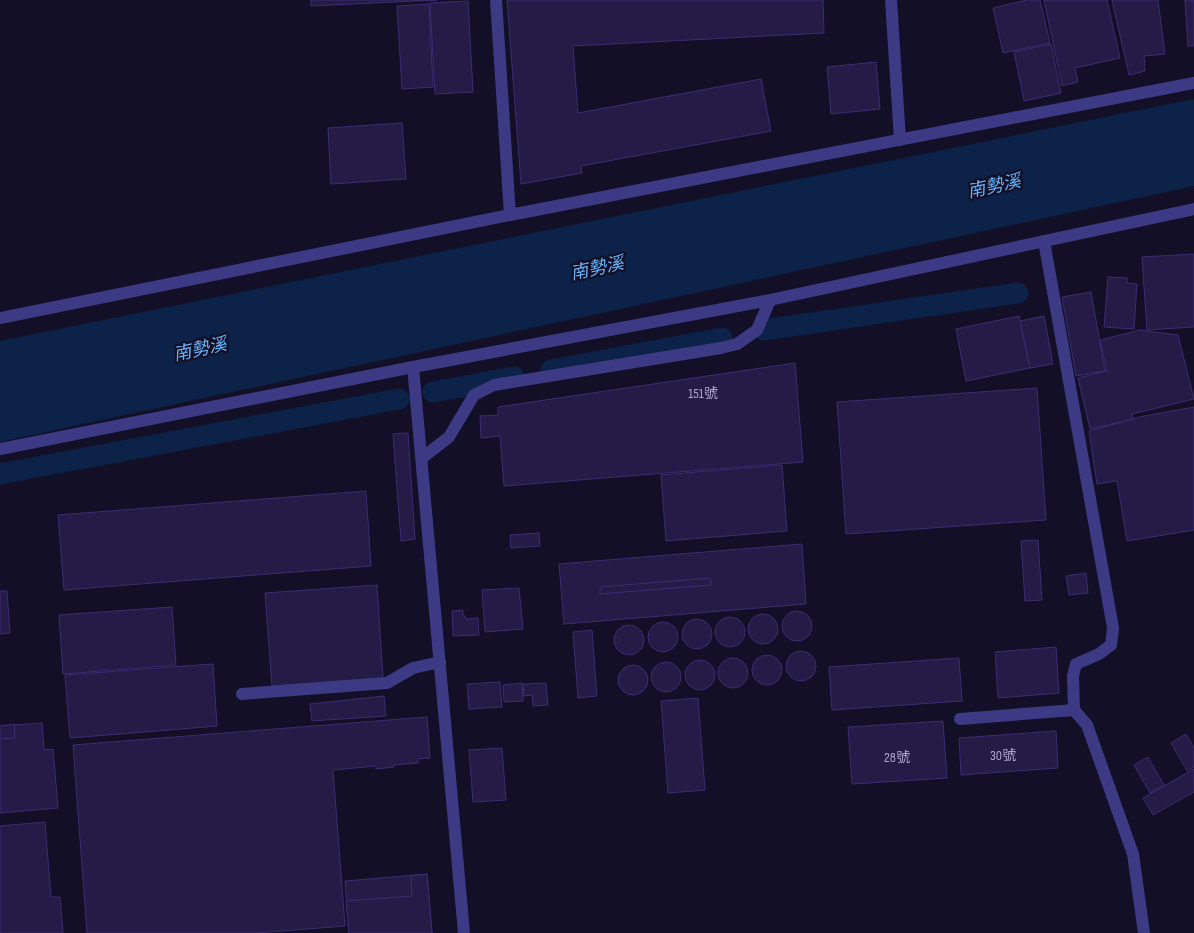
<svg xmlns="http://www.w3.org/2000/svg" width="1194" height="933" viewBox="0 0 1194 933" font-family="'Sofia Sans Condensed','Noto Sans TC',sans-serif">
<rect width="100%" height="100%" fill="#130f26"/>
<polygon fill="#0c2248" points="1194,99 1194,186 0,442 0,341"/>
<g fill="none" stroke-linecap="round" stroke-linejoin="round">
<g stroke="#0c2248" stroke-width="21">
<polyline points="764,330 1018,293"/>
<polyline points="551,370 722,338"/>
<polyline points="433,392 514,377"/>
<polyline points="0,474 399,399"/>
</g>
</g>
<g fill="#241b47" stroke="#3b2d73">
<polygon points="311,0 437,0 311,6"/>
<polygon points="507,0 823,0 824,33 573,46 578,113 761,79 771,131 581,166 582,173 521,184"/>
<polygon points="1027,0 1040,0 1050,43 1003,53 993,8"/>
<polygon points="1044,0 1107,0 1120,58 1075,68 1078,82 1062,86"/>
<polygon points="1112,0 1158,0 1165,54 1144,56 1145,71 1129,75"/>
<polygon points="1185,0 1194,0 1194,46 1188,46"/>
<polygon points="468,1 473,92 435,94 430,3"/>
<polygon points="429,4 433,87 402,89 397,6"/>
<polygon points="1051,44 1061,93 1024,101 1014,52"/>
<polygon points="876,62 880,109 831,114 827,67"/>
<polygon points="402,123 406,179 331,184 328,128"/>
<polygon points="1194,254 1194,327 1147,330 1142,257"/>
<polygon points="1108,277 1127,278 1127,283 1137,284 1134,329 1104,327"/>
<polygon points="1091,292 1105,371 1076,376 1062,297"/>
<polygon points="1019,316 1030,368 966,381 956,329"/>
<polygon points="1044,316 1053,364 1030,368 1020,321"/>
<polygon points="1140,330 1178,335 1194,399 1132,414 1133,419 1090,429 1078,378 1107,371 1100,340"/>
<polygon points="795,363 803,462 504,486 500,436 481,438 480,416 498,415 498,407"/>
<polygon points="1037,388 1046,520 846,534 837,402"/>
<polygon points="1194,407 1194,530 1127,541 1117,481 1097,484 1089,431 1144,416"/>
<polygon points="408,433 415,539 401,541 393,434"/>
<polygon points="782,465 787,531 666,541 661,475"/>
<polygon points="366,491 371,566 64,590 58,515"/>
<polygon points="539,533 540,546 511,548 510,535"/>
<polygon points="1038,540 1042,600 1025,601 1021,541"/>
<polygon points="802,544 806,604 564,624 559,564"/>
<polygon points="1086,573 1088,593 1069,595 1066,576"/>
<polygon points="710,578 711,585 600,594 600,587"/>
<polygon points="377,585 383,678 272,686 265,593"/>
<polygon points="519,588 523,629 485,632 482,590"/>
<polygon points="0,591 7,591 10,633 0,634"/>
<polygon points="172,607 176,665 63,674 59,615"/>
<polygon points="463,610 463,616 465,616 466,619 478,618 479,635 453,636 452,611"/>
<circle cx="797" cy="626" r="15"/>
<circle cx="763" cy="629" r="15"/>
<circle cx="730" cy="632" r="15"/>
<circle cx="697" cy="634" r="15"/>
<circle cx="663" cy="637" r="15"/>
<circle cx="629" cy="640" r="15"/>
<polygon points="592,630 597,696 578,698 573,632"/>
<polygon points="1056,647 1059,693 998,698 995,652"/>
<circle cx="801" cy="666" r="15"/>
<circle cx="767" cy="670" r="15"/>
<circle cx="733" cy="673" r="15"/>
<polygon points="959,658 962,701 832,710 829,667"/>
<circle cx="700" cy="675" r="15"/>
<circle cx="666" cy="677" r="15"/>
<polygon points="213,664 217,726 70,738 65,675"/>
<circle cx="633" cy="680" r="15"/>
<polygon points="500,682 502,707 469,709 467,684"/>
<polygon points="522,683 523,701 504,702 503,685"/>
<polygon points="546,683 548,705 533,706 532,695 524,696 523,684"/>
<polygon points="384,696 386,716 312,721 310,704"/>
<polygon points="698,698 705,790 668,793 661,701"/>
<polygon points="427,717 430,758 418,759 418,763 394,765 394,767 376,769 376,766 333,770 345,926 256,933 87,933 73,745"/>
<polygon points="943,721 947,778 852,784 848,727"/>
<polygon points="42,723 44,750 53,749 58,808 0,813 0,726"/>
<polygon points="14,724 15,738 0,739 0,726"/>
<polygon points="1056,731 1058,768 961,775 959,738"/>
<polygon points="1186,734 1194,748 1194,767 1187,771 1171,743"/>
<polygon points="502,748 506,800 473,802 469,750"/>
<polygon points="1148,757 1164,785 1150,793 1134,765"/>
<polygon points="1194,769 1194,792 1153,815 1143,798"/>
<polygon points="45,822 51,897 60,897 63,933 0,933 0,826"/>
<polygon points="427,874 432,933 349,933 345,881"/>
<polygon points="427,874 432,933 349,933 346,901 412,896 411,876"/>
</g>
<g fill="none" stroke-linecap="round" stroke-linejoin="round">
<g stroke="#3d3a85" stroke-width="12">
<polyline points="496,0 510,215"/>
<polyline points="891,0 900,140"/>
<polyline points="1044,241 1113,628 1111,645 1099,654 1076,664 1073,676 1074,710 1087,725 1133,854 1144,933"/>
<polyline points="0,318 510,215 1194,83"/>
<polyline points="413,367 464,933"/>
<polyline points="0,449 413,367 770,300 1194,209"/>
<polyline points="422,458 449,437 474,395 494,385 721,348 737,344 757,330 770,300"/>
<polyline points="242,694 387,683 413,668 440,662"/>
<polyline points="960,719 1074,710"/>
</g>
</g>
<g text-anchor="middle" stroke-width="4.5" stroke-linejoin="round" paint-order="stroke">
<g font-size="14" fill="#aca6d1">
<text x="703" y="398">151號</text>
<text x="1003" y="760">30號</text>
<text x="897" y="762">28號</text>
</g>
<g font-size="18" font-style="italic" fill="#62b6ff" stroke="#130f26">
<text transform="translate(994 186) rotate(-12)" y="6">南勢溪</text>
<text transform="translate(597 268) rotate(-12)" y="6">南勢溪</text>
<text transform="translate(200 349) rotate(-12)" y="6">南勢溪</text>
</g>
</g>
</svg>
